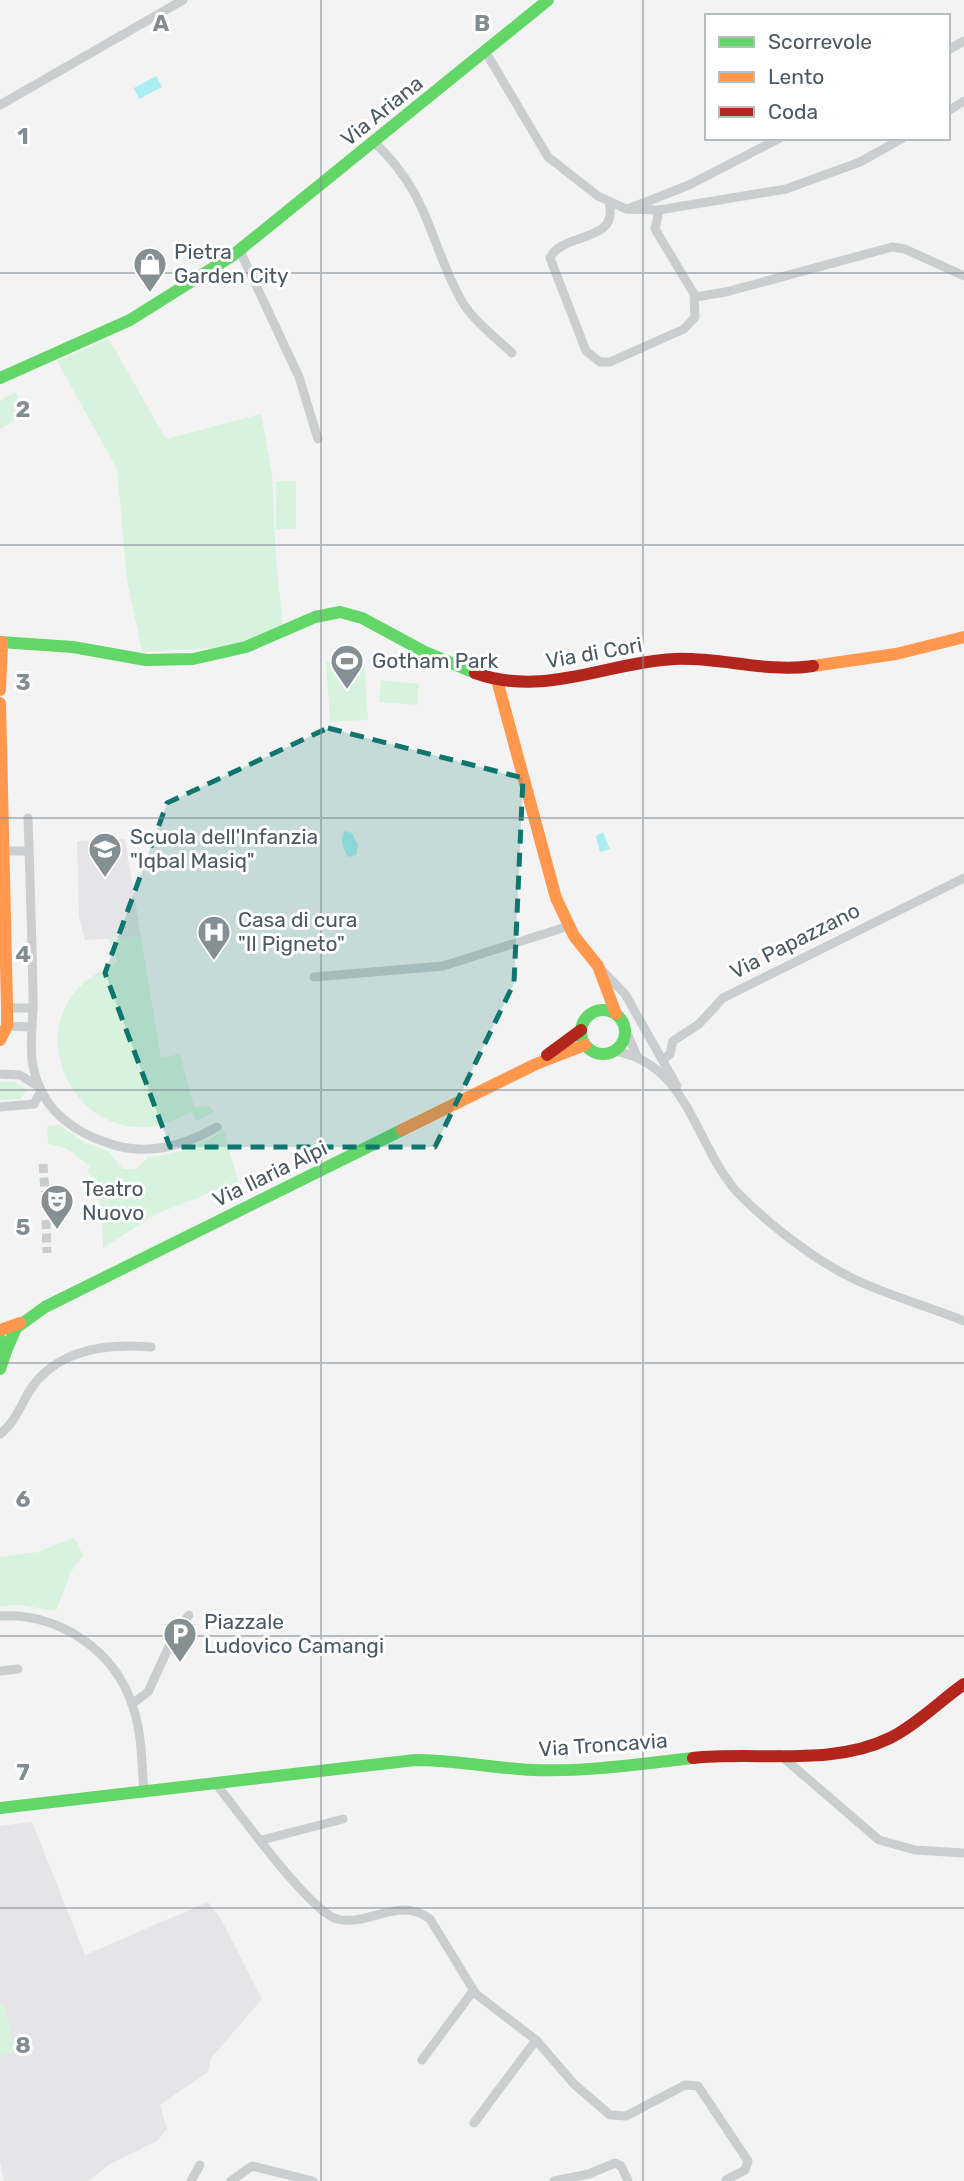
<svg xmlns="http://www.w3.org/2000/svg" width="964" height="2181" viewBox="0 0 964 2181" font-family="Rubik,sans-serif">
<rect width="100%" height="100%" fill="#f4f3f3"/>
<g fill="#e5e4e6">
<polygon points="125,839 141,937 85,940 79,916 77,841"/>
<polygon points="32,1822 85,1955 208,1902 222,1921 262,1999 211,2058 208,2072 160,2105 167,2129 157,2141 110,2164 88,2181 4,2181 0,2161 0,1826"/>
</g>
<g fill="#d7f3de">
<polygon points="109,339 166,439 261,414 272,473 276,559 283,626 247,643 216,648 142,652 127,580 117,469 57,361"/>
<polygon points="15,392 27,414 0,429 0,401"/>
<rect x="276" y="481" width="20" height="48"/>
<polygon points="364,660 368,720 330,722 326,662"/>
<polygon points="381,680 419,684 417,705 379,702"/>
<path d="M141,937l20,121 19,-4 14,53 16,-1 4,6 -18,9 -4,-9c-19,8 -36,17 -57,15 -61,-4 -98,-79 -64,-130 12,-17 29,-26 47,-35l-9,-23z"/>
<polygon points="0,1082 14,1082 27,1090 20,1099 0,1100"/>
<path d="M59,1125l26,18 23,8 15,18h14l11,-12c30,-3 51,-10 76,-27l14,52 -82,32 -53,34c0,-29 0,-52 -16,-77l3,-5 -24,-18 -18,-4 -1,-18z"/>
<polygon points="74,1537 83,1555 71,1572 56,1611 19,1605 0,1606 0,1557 38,1552"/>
<polygon points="0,2004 4,2004 15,2052 0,2056"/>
</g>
<g fill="#aaeef2">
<polygon points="156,76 162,87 139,99 134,88"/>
<path d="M345,831l7,2 6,12 -2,10 -8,2c-5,-9 -9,-17 -3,-26z"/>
<polygon points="603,832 610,849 600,852 596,836"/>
</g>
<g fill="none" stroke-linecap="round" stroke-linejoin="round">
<g stroke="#c9cdcf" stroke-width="9" stroke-dasharray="9 4.5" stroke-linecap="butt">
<polyline points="43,1164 45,1192"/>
<polyline points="46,1220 47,1253"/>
<polyline points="172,1640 183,1623"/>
</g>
<g stroke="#cacecf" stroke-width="9">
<polyline points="948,50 964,41"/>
<polyline points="485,51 548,157 598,196 626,209 659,210 786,189 860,162 903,138"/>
<polyline points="0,105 183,0"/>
<polyline points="948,111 964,101"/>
<path d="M374,142c56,53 53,94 86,156 11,21 35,39 52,55"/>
<path d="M609,202c11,42 -46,29 -59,56l36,93 14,11h10l74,-33 11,-12 -1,-23 -39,-65 4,-19"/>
<polyline points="628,209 689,185 780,138"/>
<polyline points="240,251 299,377 318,439"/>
<polyline points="695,297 726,292 892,247 905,249 964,276"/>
<path d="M28,818c2,59 4,118 5,177 1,37 -9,63 10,99 11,23 38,40 62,48 38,15 77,5 112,-15"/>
<polyline points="4,851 29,851"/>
<polyline points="601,969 625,994 677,1086"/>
<polyline points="314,977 443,966 569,926"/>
<polyline points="7,1008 33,1008"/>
<polyline points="7,1026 30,1027"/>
<polyline points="625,1029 638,1058"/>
<path d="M612,1051c76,9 83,96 126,142 30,31 78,68 116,86 35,17 74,27 110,42"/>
<polyline points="664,1059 670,1054 673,1041 699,1024 723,998 964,878"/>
<polyline points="0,1074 20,1075 39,1087"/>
<polyline points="0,1107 34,1104 41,1091"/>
<path d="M0,1434c14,-10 21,-29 30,-44 27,-41 76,-47 121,-43"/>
<path d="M0,1616c59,-3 115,34 133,91 9,27 9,58 11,86"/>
<polyline points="183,1623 189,1615"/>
<polyline points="0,1671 18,1669"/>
<polyline points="132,1704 148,1692 172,1640"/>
<polyline points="779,1754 879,1840 915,1850 964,1853"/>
<path d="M216,1784c22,27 93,127 121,135 32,8 62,-24 93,0l46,75 60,46 38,44 36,31 16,1 59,-31 13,1 50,75 -3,9 -19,10"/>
<polyline points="262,1840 343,1819"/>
<polyline points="422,2060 473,1991"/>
<polyline points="474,2123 536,2040"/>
<polyline points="191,2181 200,2165"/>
<polyline points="231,2181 252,2166 313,2181"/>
<polyline points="554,2181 589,2174 615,2163 621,2166 628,2181"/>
</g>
<g stroke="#63d668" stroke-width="12">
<polyline points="0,378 130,320 232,256 548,0"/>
<polyline points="0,642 73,647 146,660 193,659 246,647 315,617 340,612 362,618 425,652 475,673"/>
<circle cx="603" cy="1032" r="22"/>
<polyline points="0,1339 6,1351 0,1369"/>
<polyline points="6,1351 16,1328 45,1307 402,1130"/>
<path d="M0,1808l415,-48c40,0 78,8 118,10 53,2 107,-6 160,-12"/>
</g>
<g stroke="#ff974d" stroke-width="12">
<polyline points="813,666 896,654 964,637"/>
<polyline points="497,680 556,898 574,936 598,966 616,1014"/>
<polyline points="0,690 2,642"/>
<polyline points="0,703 7,1008 7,1026 0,1040"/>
<polyline points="402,1130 536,1064 585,1045"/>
<polyline points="0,1330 20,1323"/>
</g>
<g stroke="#b3261e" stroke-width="12">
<path d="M475,673c70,25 132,-11 200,-14 46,-2 91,14 138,7"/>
<polyline points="547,1055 581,1030"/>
<path d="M693,1758c64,-7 138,9 197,-20 26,-13 50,-37 74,-54"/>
</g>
</g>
<path fill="#0f766e" fill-opacity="0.2" stroke="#0f766e" stroke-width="5" stroke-dasharray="14 9" stroke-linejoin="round" d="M328,728l195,50 -9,205 -79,164h-265l-65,-174 62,-170z"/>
<path fill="none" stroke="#828d92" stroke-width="2" stroke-opacity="0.55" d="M321,0v2181M643,0v2181M0,273h964M0,545h964M0,818h964M0,1090h964M0,1363h964M0,1636h964M0,1908h964"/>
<defs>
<symbol id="shop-pin" viewBox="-11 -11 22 30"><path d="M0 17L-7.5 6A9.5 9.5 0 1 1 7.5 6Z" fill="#859095" stroke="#fff"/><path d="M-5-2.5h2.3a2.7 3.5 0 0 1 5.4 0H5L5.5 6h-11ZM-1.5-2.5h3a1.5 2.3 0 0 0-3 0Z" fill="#fff"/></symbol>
<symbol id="stadium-pin" viewBox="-11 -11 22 30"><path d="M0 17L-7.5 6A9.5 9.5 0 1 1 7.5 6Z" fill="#859095" stroke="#fff"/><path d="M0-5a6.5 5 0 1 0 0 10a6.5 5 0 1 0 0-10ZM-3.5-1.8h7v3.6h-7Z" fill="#fff"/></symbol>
<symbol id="school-pin" viewBox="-11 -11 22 30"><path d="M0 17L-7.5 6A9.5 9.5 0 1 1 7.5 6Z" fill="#859095" stroke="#fff"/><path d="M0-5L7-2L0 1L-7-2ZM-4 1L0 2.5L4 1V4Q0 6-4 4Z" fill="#fff"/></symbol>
<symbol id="hospital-pin" viewBox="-11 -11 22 30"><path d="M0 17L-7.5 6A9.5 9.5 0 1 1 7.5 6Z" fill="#859095" stroke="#fff"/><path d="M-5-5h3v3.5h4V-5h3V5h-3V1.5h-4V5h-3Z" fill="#fff"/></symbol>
<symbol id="theatre-pin" viewBox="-11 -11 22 30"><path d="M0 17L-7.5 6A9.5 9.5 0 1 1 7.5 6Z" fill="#859095" stroke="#fff"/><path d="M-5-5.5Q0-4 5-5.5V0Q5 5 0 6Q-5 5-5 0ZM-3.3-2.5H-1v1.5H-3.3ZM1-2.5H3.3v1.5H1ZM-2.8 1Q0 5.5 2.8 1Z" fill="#fff"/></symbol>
<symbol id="parking-pin" viewBox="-11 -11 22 30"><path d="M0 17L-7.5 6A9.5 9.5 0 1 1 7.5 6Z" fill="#859095" stroke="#fff"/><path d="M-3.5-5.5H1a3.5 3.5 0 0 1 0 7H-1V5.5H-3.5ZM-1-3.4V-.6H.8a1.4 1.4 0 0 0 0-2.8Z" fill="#fff"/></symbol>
</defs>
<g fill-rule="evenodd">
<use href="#shop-pin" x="131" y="245" width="38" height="52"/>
<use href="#stadium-pin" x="328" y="642" width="38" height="52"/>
<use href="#school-pin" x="86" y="830" width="38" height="52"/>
<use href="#hospital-pin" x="195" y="913" width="38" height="52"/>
<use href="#theatre-pin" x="38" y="1182" width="38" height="52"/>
<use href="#parking-pin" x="161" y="1615" width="38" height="52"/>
</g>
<g text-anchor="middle" stroke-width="6" stroke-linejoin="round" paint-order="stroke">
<g font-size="21" fill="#495a62" stroke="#fff">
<text transform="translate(382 111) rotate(-39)" y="7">Via Ariana</text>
<text transform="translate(594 653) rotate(-10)" y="7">Via di Cori</text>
<text transform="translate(795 941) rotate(-27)" y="7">Via Papazzano</text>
<text transform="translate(270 1174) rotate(-26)" y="7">Via Ilaria Alpi</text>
<text transform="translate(603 1745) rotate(-4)" y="7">Via Troncavia</text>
</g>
<g font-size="21" fill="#495a62" stroke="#fff" text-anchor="start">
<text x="174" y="259">Pietra<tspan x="174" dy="24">Garden City</tspan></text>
<text x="372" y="668">Gotham Park</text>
<text x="130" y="844">Scuola dell'Infanzia<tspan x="130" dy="24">"Iqbal Masiq"</tspan></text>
<text x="238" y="927">Casa di cura<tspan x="238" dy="24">"Il Pigneto"</tspan></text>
<text x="82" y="1196">Teatro<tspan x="82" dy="24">Nuovo</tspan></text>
<text x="204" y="1629">Piazzale<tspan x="204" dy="24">Ludovico Camangi</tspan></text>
</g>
</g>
<g font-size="23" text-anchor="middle" font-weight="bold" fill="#828d92" stroke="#fff" stroke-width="6" stroke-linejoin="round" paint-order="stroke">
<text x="161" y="31">A</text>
<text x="482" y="31">B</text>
<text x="23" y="144">1</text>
<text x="23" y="417">2</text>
<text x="23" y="690">3</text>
<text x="23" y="962">4</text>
<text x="23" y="1235">5</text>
<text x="23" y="1507">6</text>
<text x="23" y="1780">7</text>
<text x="23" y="2053">8</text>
</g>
<rect x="705" y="14" width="245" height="126" fill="#ffffff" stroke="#b6bdc0" stroke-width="2"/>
<rect x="719" y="37" width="35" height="10" fill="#63d668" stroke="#b6bdc0" stroke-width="2"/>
<text x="768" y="49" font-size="21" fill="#495a62">Scorrevole</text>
<rect x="719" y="72" width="35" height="10" fill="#ff974d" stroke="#b6bdc0" stroke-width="2"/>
<text x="768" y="84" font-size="21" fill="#495a62">Lento</text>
<rect x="719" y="107" width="35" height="10" fill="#b3261e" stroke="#b6bdc0" stroke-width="2"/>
<text x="768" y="119" font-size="21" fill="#495a62">Coda</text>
</svg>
